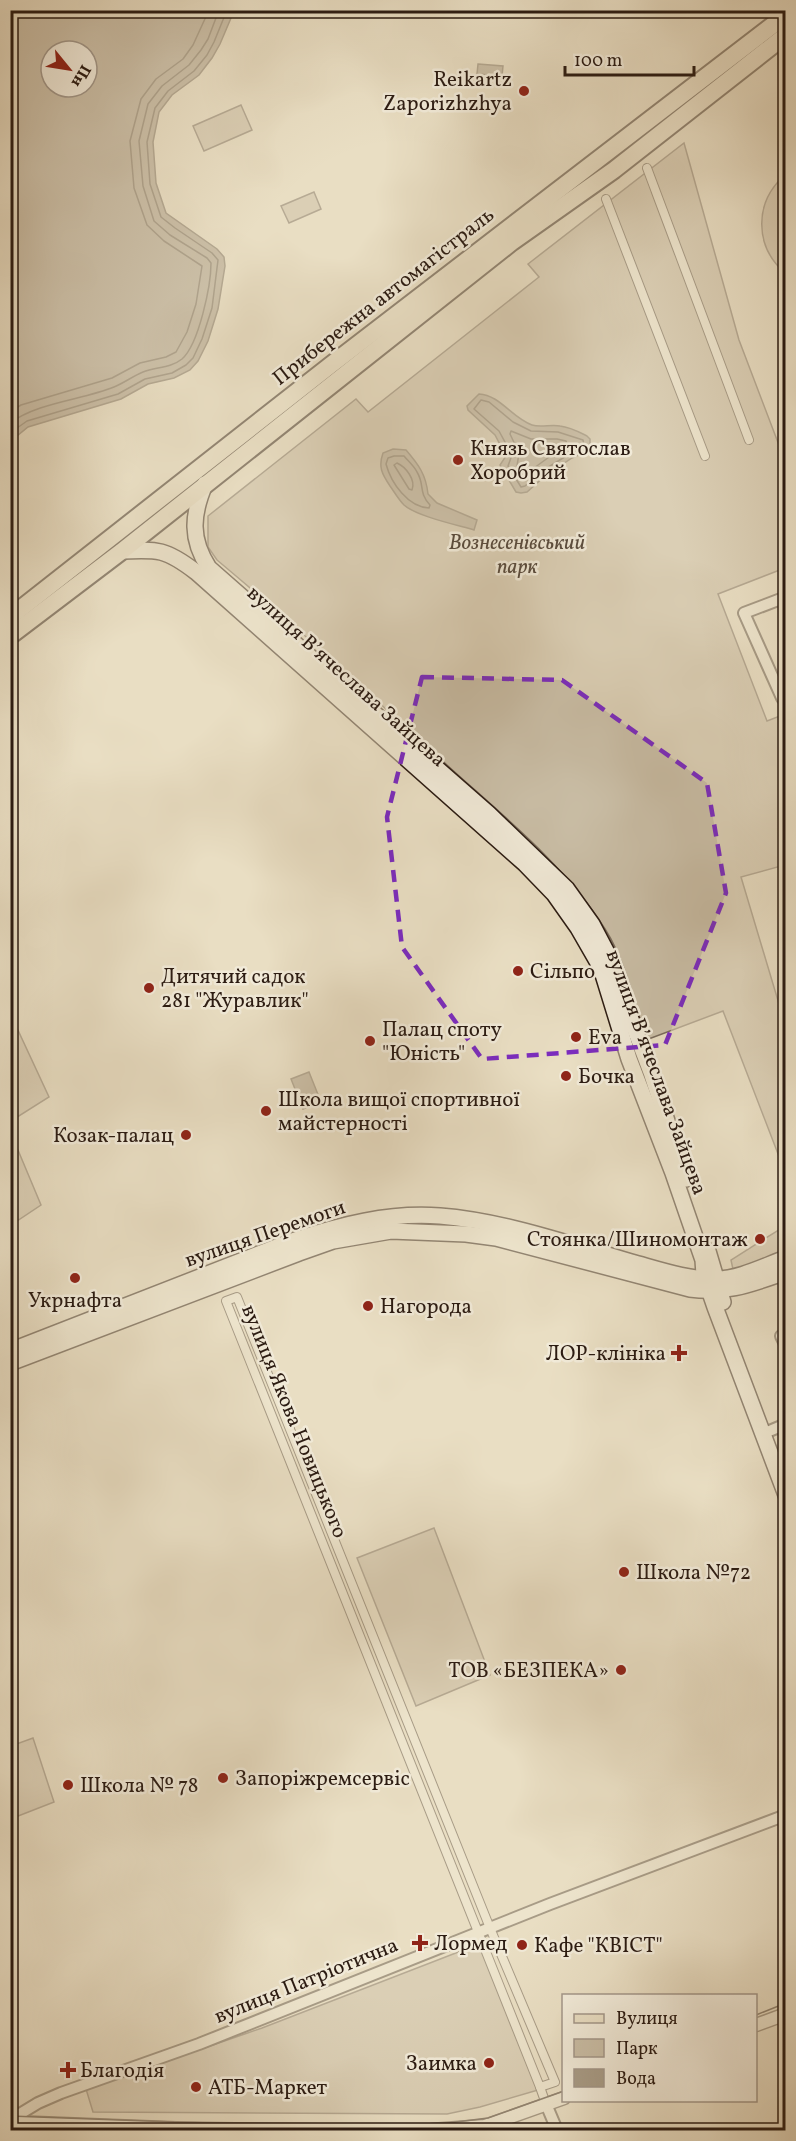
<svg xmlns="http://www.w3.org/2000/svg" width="796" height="2141" viewBox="0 0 796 2141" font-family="Vollkorn,serif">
<rect width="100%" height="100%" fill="#e9dec3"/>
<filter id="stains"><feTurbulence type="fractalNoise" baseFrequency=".00333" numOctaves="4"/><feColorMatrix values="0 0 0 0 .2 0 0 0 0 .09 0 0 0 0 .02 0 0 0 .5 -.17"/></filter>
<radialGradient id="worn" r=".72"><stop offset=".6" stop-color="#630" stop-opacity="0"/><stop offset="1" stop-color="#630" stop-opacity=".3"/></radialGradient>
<g fill="#c9bda5" stroke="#7a6c5c" stroke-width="1.5">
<polygon points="241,105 252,130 204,151 193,126"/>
<path d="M684,143l55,197 46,121v107l-67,26 49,127 18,-7v151l-44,12 44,147v148l-62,-161 -77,29c-10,-35 -21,-80 -41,-111 -40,-64 -102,-113 -157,-163 -76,-70 -152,-140 -231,-206l-9,-13v-31l148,-117 12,13 171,-135 -11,-13z"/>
<path d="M785,175v98c-31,-27 -31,-71 0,-98z"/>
<polygon points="314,192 321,209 289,223 281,206"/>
<polygon points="10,1013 49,1097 11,1121 10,1121"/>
<polygon points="10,1131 41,1205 11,1225 10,1225"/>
<polygon points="785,1226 785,1254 734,1274 731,1260"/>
<polygon points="434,1528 490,1675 416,1706 357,1558"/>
<polygon points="33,1738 54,1802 13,1818 10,1812 11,1746"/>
<polygon points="479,1944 538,2090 480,2107 447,2114 93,2112 86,2089 262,2028"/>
</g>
<g fill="#a89c87" stroke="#766858" stroke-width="1.5" fill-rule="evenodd">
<path d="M11,10l223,1 -14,33 -8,14 -13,17 -27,20 -13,17 -6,30 3,41 10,30 51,36 7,8 1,9 -7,43 -10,32 -10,20 -8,9 -16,8 -26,6 -27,15 -93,28 -17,14zM51,51h36v36h-36z"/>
<polygon points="478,64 503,66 502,76 477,74"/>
<path d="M479,394c21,1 33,24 53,31 9,3 19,-1 28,1 10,1 19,6 27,10l3,3v11l-18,8 -27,18 -18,16 -6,1 -5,-1 -16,-27 6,-9 -11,-21 -27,-25 -1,-4z"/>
<path d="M393,449l13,1c13,15 20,25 22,44l9,9 40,17 -3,10c-17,-5 -58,-14 -70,-25 -5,-5 -9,-12 -14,-19 -8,-12 -12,-19 -7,-33z"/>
<polygon points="309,1072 321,1102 303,1109 291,1079"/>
</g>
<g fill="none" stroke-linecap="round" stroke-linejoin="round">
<g stroke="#6a5c4c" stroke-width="1.5">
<polygon points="481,400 489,402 513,422 531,431 558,432 583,440 584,445 542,471 525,486 521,487 508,466 512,455 499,431 474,409"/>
<polyline points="10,412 21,405 112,378 140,363 166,357 176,352 187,332 196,304 202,266 164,241 147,225 134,188 130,141 141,99 156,79 183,59 193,45 209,10"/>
<path d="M10,423c29,-21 72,-23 104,-36 10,-4 19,-11 29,-15 13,-5 28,-4 39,-13 17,-15 29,-74 29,-96l-4,-5 -37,-23 -16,-14 -11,-35 -4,-45 9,-37 14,-18 27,-21 12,-15 7,-11 11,-29"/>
<polygon points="511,431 531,439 557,439 566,441 567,444 523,476 517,466 519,453 510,434"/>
<polyline points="10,433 27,421 118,394 145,379 172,373 186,365 193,358 202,339 212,308 218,260 212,253 175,228 161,217 150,184 147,142 155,108 168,91 194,71 207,55 214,42 227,10"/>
<path d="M394,456h10c4,5 10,10 13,16 8,13 1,20 13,33l-1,3c-21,-1 -38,-25 -43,-44l2,-6z"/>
<path d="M397,463c9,4 19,17 15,27l-3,-1 -15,-24z"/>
</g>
<defs>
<g id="pedestrian">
<polyline points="647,168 749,440"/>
<polyline points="606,199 705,456"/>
<polygon points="237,1297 490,1928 555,2082 540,2087 226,1301"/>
<polyline points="540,2087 546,2104"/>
</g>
<g id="minor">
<polyline points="786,597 744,613 782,698 786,697"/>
<polyline points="786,1334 781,1336 786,1346"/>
<polyline points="767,1432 786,1424"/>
<polyline points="546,2104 557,2130"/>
<polyline points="10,2120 38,2103 61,2093 199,2044 550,1904 786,1815"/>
</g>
<g id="tertiary">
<polyline points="756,2025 786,2014"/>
<polyline points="10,2122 215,2130"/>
<polyline points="432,2130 485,2126 564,2098"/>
</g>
<g id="secondary">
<path d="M205,484c-13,31 -15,55 4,84l280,246 78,75 25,35 21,40 13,42 25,66 35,107"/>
<path d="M122,551c36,-2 44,-2 74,21l329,292 29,30 24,34 23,40 28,91 44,114 30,87 1,15 11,32 71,188"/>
<polyline points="708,1251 723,1302"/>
<path d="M10,1351l282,-110c47,-16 97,-29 148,-25 64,5 129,28 191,46 26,7 57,18 85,17 23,0 48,-13 70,-21"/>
<path d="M10,1363l289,-110 34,-12 58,-10 75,3 30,4 194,51c37,5 61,-5 96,-17"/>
</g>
<g id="primary">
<polyline points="10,617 332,364 786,15"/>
<polyline points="10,636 122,551 512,242 614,170 786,35"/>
</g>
</defs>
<use href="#pedestrian" stroke="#5a4c3e" stroke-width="10"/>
<use href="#minor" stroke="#5a4c3e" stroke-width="14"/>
<use href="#tertiary" stroke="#5a4c3e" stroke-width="15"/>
<use href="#secondary" stroke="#2b1b12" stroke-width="18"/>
<use href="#primary" stroke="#2b1b12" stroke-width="20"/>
<use href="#pedestrian" stroke="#f1ead8" stroke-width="8"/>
<use href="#minor" stroke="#f1ead8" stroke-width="10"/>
<use href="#tertiary" stroke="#f1ead8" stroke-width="12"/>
<use href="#secondary" stroke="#f1ead8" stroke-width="15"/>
<use href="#primary" stroke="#e9dec3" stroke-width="16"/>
<g stroke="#2b1b12" stroke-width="1.5">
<polyline points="756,2015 786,2003"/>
<polyline points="10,2116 174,2122 432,2125 488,2118 564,2091"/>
</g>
</g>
<path d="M0 0H796V2141H0ZM422,677l140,3 145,103 19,110 -61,152 -183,14 -80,-112 -15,-130z" fill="#e9dec3" fill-opacity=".55" fill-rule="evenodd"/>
<path fill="none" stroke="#7b2cbf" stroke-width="4.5" stroke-dasharray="12 8" stroke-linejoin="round" d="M422,677l140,3 145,103 19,110 -61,152 -183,14 -80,-112 -15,-130z"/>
<g fill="#8f2418" stroke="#f1ead8" stroke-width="2">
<circle cx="524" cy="91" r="6"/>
<circle cx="458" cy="460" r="6"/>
<circle cx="518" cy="971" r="6"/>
<circle cx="149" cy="988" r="6"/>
<circle cx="576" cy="1037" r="6"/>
<circle cx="370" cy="1041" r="6"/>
<circle cx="566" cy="1076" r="6"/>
<circle cx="266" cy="1111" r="6"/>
<circle cx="186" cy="1135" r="6"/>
<circle cx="760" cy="1239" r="6"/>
<circle cx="75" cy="1278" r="6"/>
<circle cx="368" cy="1306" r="6"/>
<path d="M676 1344h6v6h6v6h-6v6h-6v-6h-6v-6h6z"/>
<circle cx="624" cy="1572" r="6"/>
<circle cx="621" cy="1670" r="6"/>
<circle cx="223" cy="1778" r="6"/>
<circle cx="68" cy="1785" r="6"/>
<path d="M417 1934h6v6h6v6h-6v6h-6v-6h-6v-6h6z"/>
<circle cx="522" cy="1945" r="6"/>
<circle cx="489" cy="2063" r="6"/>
<path d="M65 2061h6v6h6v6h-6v6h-6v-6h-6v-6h6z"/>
<circle cx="196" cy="2087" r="6"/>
</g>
<g text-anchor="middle" stroke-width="5" stroke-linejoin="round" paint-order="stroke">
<g font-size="21" fill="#2b1b12" stroke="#f1ead8" text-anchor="start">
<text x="512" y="86" text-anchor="end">Reikartz<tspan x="512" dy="24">Zaporizhzhya</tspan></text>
<text x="470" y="455">Князь Святослав<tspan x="470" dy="24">Хоробрий</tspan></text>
<text x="530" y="978">Сільпо</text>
<text x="161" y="983">Дитячий садок<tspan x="161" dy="24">281 "Журавлик"</tspan></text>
<text x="382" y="1036">Палац споту<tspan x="382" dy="24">"Юність"</tspan></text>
<text x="588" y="1044">Eva</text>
<text x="578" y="1083">Бочка</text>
<text x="278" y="1106">Школа вищої спортивної<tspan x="278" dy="24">майстерності</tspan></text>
<text x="174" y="1142" text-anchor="end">Козак-палац</text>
<text x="748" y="1246" text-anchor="end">Стоянка/Шиномонтаж</text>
<text x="75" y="1307" text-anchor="middle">Укрнафта</text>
<text x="380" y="1313">Нагорода</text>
<text x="666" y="1360" text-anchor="end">ЛОР-клініка</text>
<text x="636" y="1579">Школа №72</text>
<text x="609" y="1677" text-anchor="end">ТОВ «БЕЗПЕКА»</text>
<text x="235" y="1785">Запоріжремсервіс</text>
<text x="80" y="1792">Школа № 78</text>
<text x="434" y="1950">Лормед</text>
<text x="534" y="1952">Кафе "КВІСТ"</text>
<text x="477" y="2070" text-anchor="end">Заимка</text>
<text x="80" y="2077">Благодія</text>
<text x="208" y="2094">АТБ-Маркет</text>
</g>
<g font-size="21" fill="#2b1b12" stroke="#f1ead8">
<text transform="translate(383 296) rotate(-38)" y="7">Прибережна автомагістраль</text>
<text transform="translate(347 676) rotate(42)" y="7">вулиця Вʼячеслава Зайцева</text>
<text transform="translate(657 1072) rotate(70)" y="7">вулиця Вʼячеслава Зайцева</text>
<text transform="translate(265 1233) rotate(-19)" y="7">вулиця Перемоги</text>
<text transform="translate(295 1421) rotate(68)" y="7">вулиця Якова Новицького</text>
<text transform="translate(306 1980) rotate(-22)" y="7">вулиця Патріотична</text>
</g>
<g font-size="21" font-style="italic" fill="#5a4c3e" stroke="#f1ead8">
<text x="517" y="549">Вознесенівський<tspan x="517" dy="24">парк</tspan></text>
</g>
</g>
<rect width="796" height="2141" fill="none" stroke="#e9dec3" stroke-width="36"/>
<rect x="12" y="12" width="772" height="2117" fill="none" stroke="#2b1b12" stroke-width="3"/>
<rect x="18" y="18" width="760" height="2105" fill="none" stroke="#2b1b12" stroke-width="1.5"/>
<rect x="562" y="1994" width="195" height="108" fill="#f1ead8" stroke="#a29789" stroke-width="1.5"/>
<rect x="574" y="2014" width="30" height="9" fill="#e9dec3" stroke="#a29789" stroke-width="1.5"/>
<text x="616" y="2024" font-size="18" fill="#2b1b12">Вулиця</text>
<rect x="574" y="2039" width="30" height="18" fill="#c9bda5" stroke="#a29789" stroke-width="1.5"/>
<text x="616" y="2054" font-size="18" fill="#2b1b12">Парк</text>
<rect x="574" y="2069" width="30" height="18" fill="#a89c87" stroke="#a29789" stroke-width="1.5"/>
<text x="616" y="2084" font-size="18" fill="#2b1b12">Вода</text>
<g transform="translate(69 69) rotate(120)"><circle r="28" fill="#f1ead8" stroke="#a29789" stroke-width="1.5"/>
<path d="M0-4.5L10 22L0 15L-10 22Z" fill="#8f2418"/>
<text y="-9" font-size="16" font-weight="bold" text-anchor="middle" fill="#2b1b12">Пн</text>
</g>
<path d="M565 66v9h129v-9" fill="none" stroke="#2b1b12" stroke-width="3"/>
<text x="574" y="66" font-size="18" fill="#2b1b12" stroke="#f1ead8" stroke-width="4.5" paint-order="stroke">100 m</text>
<rect width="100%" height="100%" filter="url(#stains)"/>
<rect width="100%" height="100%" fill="url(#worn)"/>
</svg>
